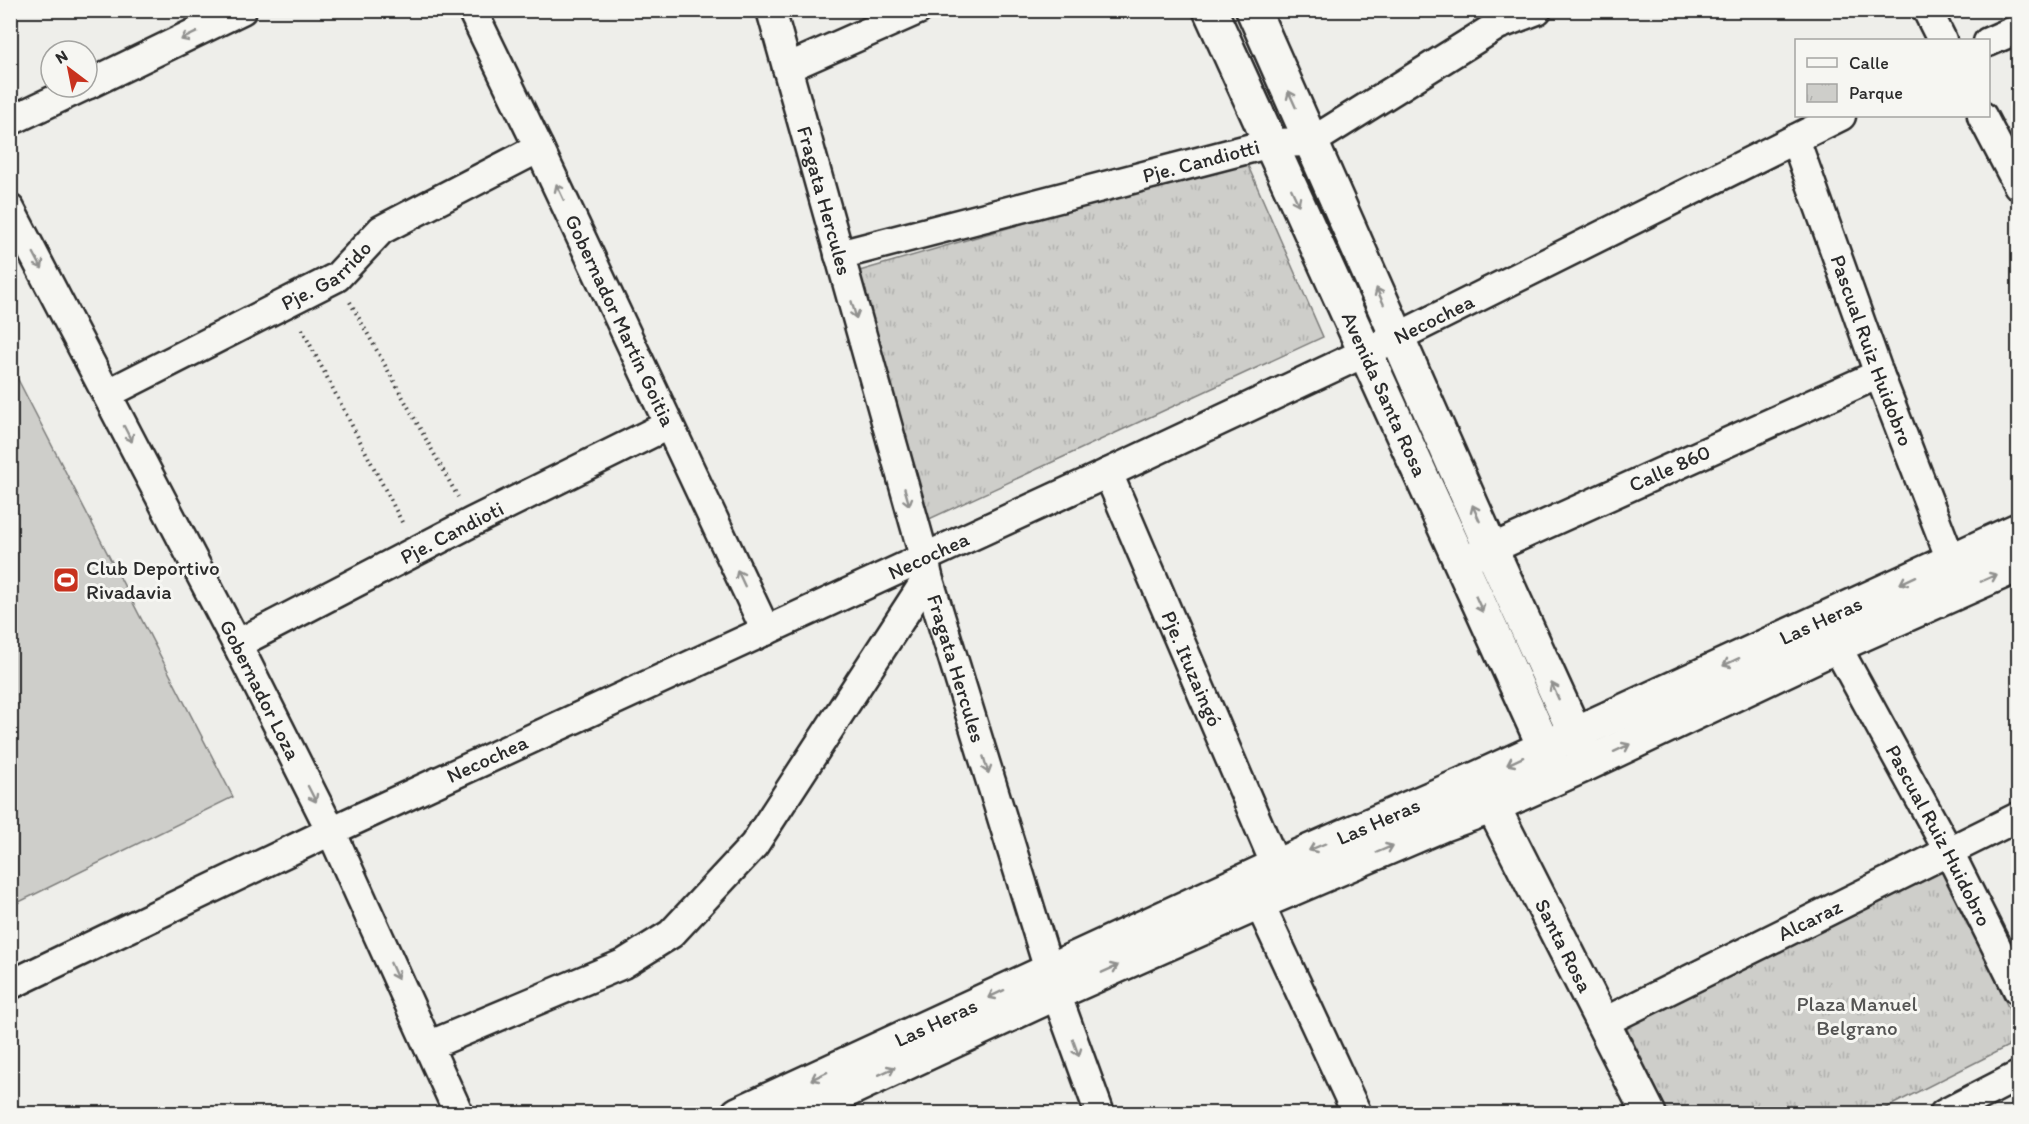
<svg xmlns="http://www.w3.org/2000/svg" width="2029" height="1124" viewBox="0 0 2029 1124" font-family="Itim,sans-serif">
<defs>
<pattern id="park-tufts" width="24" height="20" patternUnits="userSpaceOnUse" patternTransform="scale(1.5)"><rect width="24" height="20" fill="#cececa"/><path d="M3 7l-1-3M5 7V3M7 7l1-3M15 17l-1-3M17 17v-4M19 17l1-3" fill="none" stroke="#b1b1ae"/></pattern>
</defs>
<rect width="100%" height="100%" fill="#eeeeea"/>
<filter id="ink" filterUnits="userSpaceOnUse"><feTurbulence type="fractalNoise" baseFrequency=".0167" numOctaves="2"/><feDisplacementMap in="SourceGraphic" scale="12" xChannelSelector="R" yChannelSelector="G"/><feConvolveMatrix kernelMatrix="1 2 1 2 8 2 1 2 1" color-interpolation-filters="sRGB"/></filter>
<g filter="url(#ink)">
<g fill="url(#park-tufts)" stroke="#7c7c7a" stroke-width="1.5">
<polygon points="1245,159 1323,337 925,521 856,272"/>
<polygon points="1944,866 2018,1029 2018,1041 1876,1113 1669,1114 1625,1025"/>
</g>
<polygon fill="#cececa" stroke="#7c7c7a" stroke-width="1.5" points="10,364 233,797 11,906 10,906"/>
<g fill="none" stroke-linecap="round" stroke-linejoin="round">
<defs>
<g id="street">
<path id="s1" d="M472,10l67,138 227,483"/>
<path id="s2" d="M771,10l153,547 4,20 128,416 44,121"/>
<polyline points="1927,10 1942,40"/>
<polyline points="1988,42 2018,29"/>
<polyline points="787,68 918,10"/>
<polyline points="87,85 242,10"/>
<polyline points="1982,116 2018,185"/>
<polyline points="10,121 82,87"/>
<path id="s3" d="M1795,139l84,235 72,186"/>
<path id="s4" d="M10,209l227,435 94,187 128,283"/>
<path id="s5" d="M839,255l432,-112 40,-1 187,-117 39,-15"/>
<path id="s6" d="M107,394l230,-117 44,-47 158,-82"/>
<path id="s7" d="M1108,473l168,393"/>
<path id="s8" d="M1471,558l408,-184"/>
<path id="s9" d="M1826,627l123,225 69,138"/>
<path id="s10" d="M237,644l235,-122 196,-97"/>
<polyline points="1259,903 1357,1114"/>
<path id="s11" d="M10,985l321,-154 777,-358 290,-136 443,-221"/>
<path id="s12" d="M1602,1023l416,-206"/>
<polyline points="428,1046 623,964 671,934 754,845 928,577"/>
<polyline points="1944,1114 2018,1076"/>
</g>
<g id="secondary">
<path id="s13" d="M1210,10l343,756"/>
<polyline points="1253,10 1491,549 1584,753"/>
<path id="s14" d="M1483,787l166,327"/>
<path id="s15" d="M738,1114l538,-248 202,-88 540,-248"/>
<polyline points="796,1114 1056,993 1259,903 1441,825 1493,806 1589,763 1836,646 2018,565"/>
</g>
</defs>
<use href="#street" stroke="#2b2b2b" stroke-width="33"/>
<use href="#secondary" stroke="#2b2b2b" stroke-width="38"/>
<g stroke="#2b2b2b" stroke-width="4" stroke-dasharray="1.5 4.5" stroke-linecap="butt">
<polyline points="350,302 458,497"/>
<polyline points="302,329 403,524"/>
</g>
<use href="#street" stroke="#f6f6f2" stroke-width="28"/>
<use href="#secondary" stroke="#f6f6f2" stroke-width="33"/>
</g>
<defs><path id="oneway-shaft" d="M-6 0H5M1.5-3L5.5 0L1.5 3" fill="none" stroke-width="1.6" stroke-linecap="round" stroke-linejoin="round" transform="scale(1.5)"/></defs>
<g stroke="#90908e">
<use href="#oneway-shaft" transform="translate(189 36) rotate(154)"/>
<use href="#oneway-shaft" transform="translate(1292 99) rotate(-114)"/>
<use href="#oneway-shaft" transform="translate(560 192) rotate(-115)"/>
<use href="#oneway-shaft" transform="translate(1295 197) rotate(65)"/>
<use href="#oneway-shaft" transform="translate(38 261) rotate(62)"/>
<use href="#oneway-shaft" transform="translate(1380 296) rotate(-114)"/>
<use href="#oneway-shaft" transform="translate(854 310) rotate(74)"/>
<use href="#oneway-shaft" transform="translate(128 434) rotate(63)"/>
<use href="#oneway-shaft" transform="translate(907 497) rotate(74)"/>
<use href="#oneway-shaft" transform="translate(1476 513) rotate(-114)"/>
<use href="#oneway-shaft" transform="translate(741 578) rotate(-115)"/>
<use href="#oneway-shaft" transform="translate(1989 578) rotate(-24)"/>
<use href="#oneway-shaft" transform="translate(1908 580) rotate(155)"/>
<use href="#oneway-shaft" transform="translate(1479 604) rotate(66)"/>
<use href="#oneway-shaft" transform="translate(1731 662) rotate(155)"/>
<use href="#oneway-shaft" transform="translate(1555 691) rotate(-114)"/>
<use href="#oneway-shaft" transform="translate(1622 748) rotate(-25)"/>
<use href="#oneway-shaft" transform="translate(1515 761) rotate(155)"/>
<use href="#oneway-shaft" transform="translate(986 765) rotate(73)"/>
<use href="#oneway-shaft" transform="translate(312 794) rotate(63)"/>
<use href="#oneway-shaft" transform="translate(1317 847) rotate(157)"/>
<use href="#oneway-shaft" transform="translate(1385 849) rotate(-23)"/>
<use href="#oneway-shaft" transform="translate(1110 969) rotate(-24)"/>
<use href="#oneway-shaft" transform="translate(394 971) rotate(66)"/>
<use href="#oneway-shaft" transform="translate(996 994) rotate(155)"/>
<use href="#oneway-shaft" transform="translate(1076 1048) rotate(70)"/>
<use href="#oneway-shaft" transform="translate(887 1071) rotate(-25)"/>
<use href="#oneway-shaft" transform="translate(819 1076) rotate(155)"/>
</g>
</g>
<defs>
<symbol id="stadium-square" viewBox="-11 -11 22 22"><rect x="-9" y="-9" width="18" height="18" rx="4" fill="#c8321e" stroke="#f6f6f2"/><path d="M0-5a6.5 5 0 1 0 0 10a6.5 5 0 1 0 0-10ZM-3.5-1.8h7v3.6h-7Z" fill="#fff"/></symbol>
</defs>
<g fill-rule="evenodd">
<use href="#stadium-square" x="51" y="565" width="30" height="30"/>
</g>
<g text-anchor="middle" stroke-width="6" stroke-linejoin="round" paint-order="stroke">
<g font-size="21" fill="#2b2b2b" stroke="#f6f6f2">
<text dy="7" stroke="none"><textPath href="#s5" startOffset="374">Pje. Candiotti</textPath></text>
<text dy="7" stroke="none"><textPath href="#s2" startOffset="198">Fragata Hercules</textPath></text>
<text dy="7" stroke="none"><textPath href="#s6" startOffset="250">Pje. Garrido</textPath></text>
<text dy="7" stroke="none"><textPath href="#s11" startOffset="1572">Necochea</textPath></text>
<text dy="7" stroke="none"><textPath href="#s1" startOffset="344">Gobernador Martín Goitia</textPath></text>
<text dy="7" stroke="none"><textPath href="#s3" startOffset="225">Pascual Ruiz Huidobro</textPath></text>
<text dy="7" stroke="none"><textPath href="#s13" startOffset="422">Avenida Santa Rosa</textPath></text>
<text dy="7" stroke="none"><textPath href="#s8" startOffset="218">Calle 860</textPath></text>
<text dy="7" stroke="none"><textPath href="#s10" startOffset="242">Pje. Candioti</textPath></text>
<text dy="7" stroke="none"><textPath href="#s11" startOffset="1014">Necochea</textPath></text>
<text dy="7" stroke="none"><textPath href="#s15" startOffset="1190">Las Heras</textPath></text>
<text dy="7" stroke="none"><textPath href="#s2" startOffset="684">Fragata Hercules</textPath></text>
<text dy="7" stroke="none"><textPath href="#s7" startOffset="213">Pje. Ituzaingó</textPath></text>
<text dy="7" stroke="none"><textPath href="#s4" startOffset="542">Gobernador Loza</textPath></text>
<text dy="7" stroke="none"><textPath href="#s11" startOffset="528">Necochea</textPath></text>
<text dy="7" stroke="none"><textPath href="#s15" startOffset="704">Las Heras</textPath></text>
<text dy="7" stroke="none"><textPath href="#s9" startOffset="237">Pascual Ruiz Huidobro</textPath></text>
<text dy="7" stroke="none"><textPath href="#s12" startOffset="232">Alcaraz</textPath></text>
<text dy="7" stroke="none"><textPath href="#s14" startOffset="178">Santa Rosa</textPath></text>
<text dy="7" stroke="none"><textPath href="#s15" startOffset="218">Las Heras</textPath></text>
</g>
<g font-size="21" fill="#2b2b2b" stroke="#f6f6f2" text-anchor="start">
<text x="86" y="575">Club Deportivo<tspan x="86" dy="24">Rivadavia</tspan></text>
</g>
<g font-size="21" fill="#545453" stroke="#f6f6f2">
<text x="1857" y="1011">Plaza Manuel<tspan x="1857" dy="24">Belgrano</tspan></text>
</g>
</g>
<rect width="2029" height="1124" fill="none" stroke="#f6f6f2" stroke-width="36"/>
<rect x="18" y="18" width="1993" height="1088" fill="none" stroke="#2b2b2b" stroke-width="2" filter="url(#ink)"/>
<rect x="1795" y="39" width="195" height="78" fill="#f6f6f2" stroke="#a5a5a2" stroke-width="1.5"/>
<rect x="1807" y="58" width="30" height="9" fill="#f6f6f2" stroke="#a5a5a2" stroke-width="1.5"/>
<text x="1849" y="69" font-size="18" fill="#2b2b2b">Calle</text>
<rect x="1807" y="84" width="30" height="18" fill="url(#park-tufts)" stroke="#a5a5a2" stroke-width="1.5"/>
<text x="1849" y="99" font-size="18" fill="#2b2b2b">Parque</text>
<g transform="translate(69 69) rotate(328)"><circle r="28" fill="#f6f6f2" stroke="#a5a5a2" stroke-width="1.5"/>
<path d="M0-4.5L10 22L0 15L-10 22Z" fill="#c8321e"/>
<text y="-9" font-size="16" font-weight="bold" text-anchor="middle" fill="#2b2b2b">N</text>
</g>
</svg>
